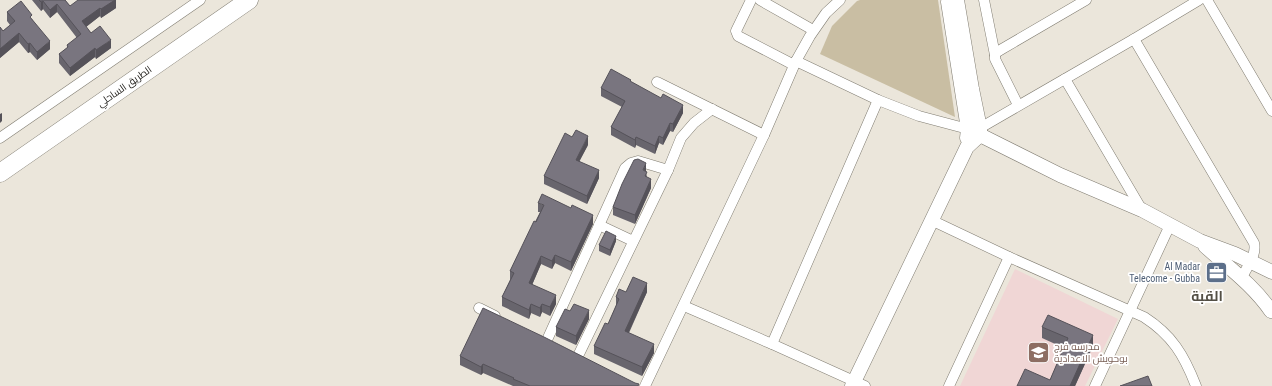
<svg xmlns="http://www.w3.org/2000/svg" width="1272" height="386" viewBox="0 0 1272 386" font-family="'Roboto Condensed',Cairo,sans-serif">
<rect width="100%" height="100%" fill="#ebe6db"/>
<polygon fill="#f0d6d5" points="1015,269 1118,319 1085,386 960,386"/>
<polygon fill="#c9bea3" points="860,0 938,0 955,117 820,54 832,26 857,1"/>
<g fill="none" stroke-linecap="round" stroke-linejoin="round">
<defs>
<g id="street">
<polyline points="751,0 736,31 738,36 794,65"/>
<polyline points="760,0 813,30"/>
<polyline points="984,0 995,55 995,59 1018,105"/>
<polyline points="1207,0 1272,111"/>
<path d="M1134,39l120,204c3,12 -7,24 -12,34"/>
<polyline points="995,55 997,52 1002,49 1086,0"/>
<polyline points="796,61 878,100 919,116 968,129"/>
<polyline points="1065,79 1142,210"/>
<polyline points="657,82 764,135"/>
<polyline points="980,128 1134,39 1199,0"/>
<polyline points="0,138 200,0"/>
<path d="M931,220l78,37 135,60c28,18 40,38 52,69"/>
<polyline points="599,225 633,241"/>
<polyline points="684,306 772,344 865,386"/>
<polyline points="479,308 495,316"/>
<polyline points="547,340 625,168 631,163 638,161 668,170"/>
<polyline points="772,344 878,100"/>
<polyline points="578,356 668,170 681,138 694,123 712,109"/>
<polyline points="645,386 764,135 796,61 810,36 826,13 840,0"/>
<polyline points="949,386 1009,257"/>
<polyline points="1095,386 1170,225"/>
</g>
<g id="secondary">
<polyline points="948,2 968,129 967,138"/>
<polyline points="968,129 1060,175 1142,210 1200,241 1235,254 1272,272"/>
<path d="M1205,246c23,21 48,39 66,65"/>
<polyline points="852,386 967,147 980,135 980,128 972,89 957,0"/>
</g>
<polyline id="highway" points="0,173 249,0"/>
</defs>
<use href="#street" stroke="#817d72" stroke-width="11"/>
<use href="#secondary" stroke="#817d72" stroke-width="15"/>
<use href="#highway" stroke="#817d72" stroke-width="19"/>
<use href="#street" stroke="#fff" stroke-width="10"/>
<use href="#secondary" stroke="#fff" stroke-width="14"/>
<use href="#highway" stroke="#fff" stroke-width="18"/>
</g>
<g fill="#68656d">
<polygon points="32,0 65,0 70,6 116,0 116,8 101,18 100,16 86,27 91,33 111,48 96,59 95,57 70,76 59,63 59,54 67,48 67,45 77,38 57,12 50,18 43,9 41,11"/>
<polygon points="7,12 32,19 50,49 37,60 30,52 28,53 19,42 0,58 0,27 3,31 10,25 7,21"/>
<polygon points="631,82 683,113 673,132 670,131 663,145 659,143 655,154 636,145 635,148 611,135 611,127 622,107 601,96 601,88"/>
<polygon points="588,145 579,161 599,178 587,204 544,184 544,176"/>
<polygon points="646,172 647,177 651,188 635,224 613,215 613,207"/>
<polygon points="538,203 593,224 571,271 555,263 552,269 541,264 532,285 556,304 550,316 542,312 540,317 531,313 529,319 502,306 502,297 510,280 510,271 540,212 538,212"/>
<polygon points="616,241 610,256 599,251 599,245"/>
<polygon points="626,292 647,292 629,333 654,353 642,376 594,354 594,346 608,324 616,306 616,297"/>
<polygon points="570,311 589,319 576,345 556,336 556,327"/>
<polygon points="1042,327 1093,346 1075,386 1017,386 1050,380 1064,348 1042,338"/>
<polygon points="460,356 639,386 513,386 483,373 481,375 460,365"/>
</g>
<g fill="#555259">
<polygon points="115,0 116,0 116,8 101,18 101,9"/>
<polygon points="43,1 43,9 41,11 41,2"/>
<polygon points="57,4 57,12 50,18 50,10"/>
<polygon points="100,8 100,16 82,30 82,21"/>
<polygon points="19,33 19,42 0,58 0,49"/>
<polygon points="111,40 111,48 96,59 96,50"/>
<polygon points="50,41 50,49 37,60 37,52"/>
<polygon points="30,43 30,52 28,53 28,44"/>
<polygon points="95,48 95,57 70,76 70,68"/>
<polygon points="683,105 683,113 673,132 673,124"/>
<polygon points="2,113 2,121 0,123 0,114"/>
<polygon points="670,123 670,131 663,145 663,138"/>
<polygon points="588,136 588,145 576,168 576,160"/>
<polygon points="659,136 659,143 655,154 655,146"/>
<polygon points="636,137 636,145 635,148 635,140"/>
<polygon points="646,163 646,172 643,170"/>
<polygon points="599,170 599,178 587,204 587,196"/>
<polygon points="651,179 651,188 635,224 635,215"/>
<polygon points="593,215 593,224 571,271 571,262"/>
<polygon points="616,236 616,241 610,256 610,250"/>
<polygon points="555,255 555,263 552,269 552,261"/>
<polygon points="541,256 541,264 529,292 529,283"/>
<polygon points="647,283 647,292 625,340 625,331"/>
<polygon points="556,295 556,304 550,316 550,307"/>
<polygon points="531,304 531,313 529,319 529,310"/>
<polygon points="542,304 542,312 540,317 540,308"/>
<polygon points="589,310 589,319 576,345 576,336"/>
<polygon points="1093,335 1093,346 1075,386 1070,386"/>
<polygon points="654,344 654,353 642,376 642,367"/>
<polygon points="483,364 483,373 481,375 481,367"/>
</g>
<g fill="#79757f" stroke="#555259">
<polygon points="39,0 65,0 70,6 78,0 115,0 101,9 100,8 82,21 91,33 100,26 111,40 96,50 95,48 70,68 59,54 68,47 67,45 81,34 57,4 50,10 43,1 41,2"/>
<polygon points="21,1 32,15 30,17 50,41 37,52 30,43 28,44 19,33 0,49 0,27 3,31 15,21 7,12"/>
<polygon points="611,69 631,80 630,81 661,98 663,94 683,105 673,124 670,123 663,138 659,136 655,146 636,137 635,140 611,127 625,101 601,88"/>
<polygon points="576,130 588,136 576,160 599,170 587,196 544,176 565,133 572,137"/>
<polygon points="638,159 646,163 643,170 647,172 645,176 651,179 635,215 613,207 622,184 634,160"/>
<polygon points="542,194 571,208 572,205 593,215 571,262 555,255 552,261 541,256 529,283 556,295 550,307 542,304 540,308 531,304 529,310 502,297 514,273 510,271 534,221 536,222 544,205 538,203"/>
<polygon points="606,231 616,236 610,250 599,245"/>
<polygon points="633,277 647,283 625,331 654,344 642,367 594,346 605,323 608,324 619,299 616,297 619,289 626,292"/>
<polygon points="574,304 589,310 576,336 556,327 565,309 570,311"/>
<polygon points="483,308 544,337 635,383 639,384 638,386 530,386 513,379 514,378 483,364 481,367 460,356"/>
<polygon points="1048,315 1093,335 1070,386 1017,386 1025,369 1050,380 1068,338 1042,327"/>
<polygon points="1148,376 1152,386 1120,386"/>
</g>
<defs>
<symbol id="office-square" viewBox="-11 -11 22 22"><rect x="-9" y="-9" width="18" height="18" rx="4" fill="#5c6f8a" stroke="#fff"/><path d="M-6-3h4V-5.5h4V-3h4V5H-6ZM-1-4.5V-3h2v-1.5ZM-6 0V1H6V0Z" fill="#fff"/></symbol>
<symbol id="school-square" viewBox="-11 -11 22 22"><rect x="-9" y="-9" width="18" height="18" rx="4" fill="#8d6e63" stroke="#fff"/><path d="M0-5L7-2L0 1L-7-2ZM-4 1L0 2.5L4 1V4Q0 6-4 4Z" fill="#fff"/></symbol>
</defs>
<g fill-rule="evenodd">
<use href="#office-square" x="1204" y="260" width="25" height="25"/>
<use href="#school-square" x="1026" y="340" width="25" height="25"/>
</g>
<g text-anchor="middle" stroke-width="3.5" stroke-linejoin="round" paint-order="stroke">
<g font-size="10" fill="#23211d" stroke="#fff">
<text transform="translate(124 86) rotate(-35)" y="4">الطريق الساحلي</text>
</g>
<g font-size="10" fill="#4e5e75" stroke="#fff" text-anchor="end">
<text x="1200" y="270">Al Madar<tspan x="1200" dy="12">Telecome - Gubba</tspan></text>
</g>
<g font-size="10" fill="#785e54" stroke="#fff" text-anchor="start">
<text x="1054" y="350">مدرسه فرج<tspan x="1054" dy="12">بوحويش الاعدادية</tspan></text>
</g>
<g font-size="14" font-weight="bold" fill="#534f45" stroke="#fff">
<text x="1207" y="301">القبة</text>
</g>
</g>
</svg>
